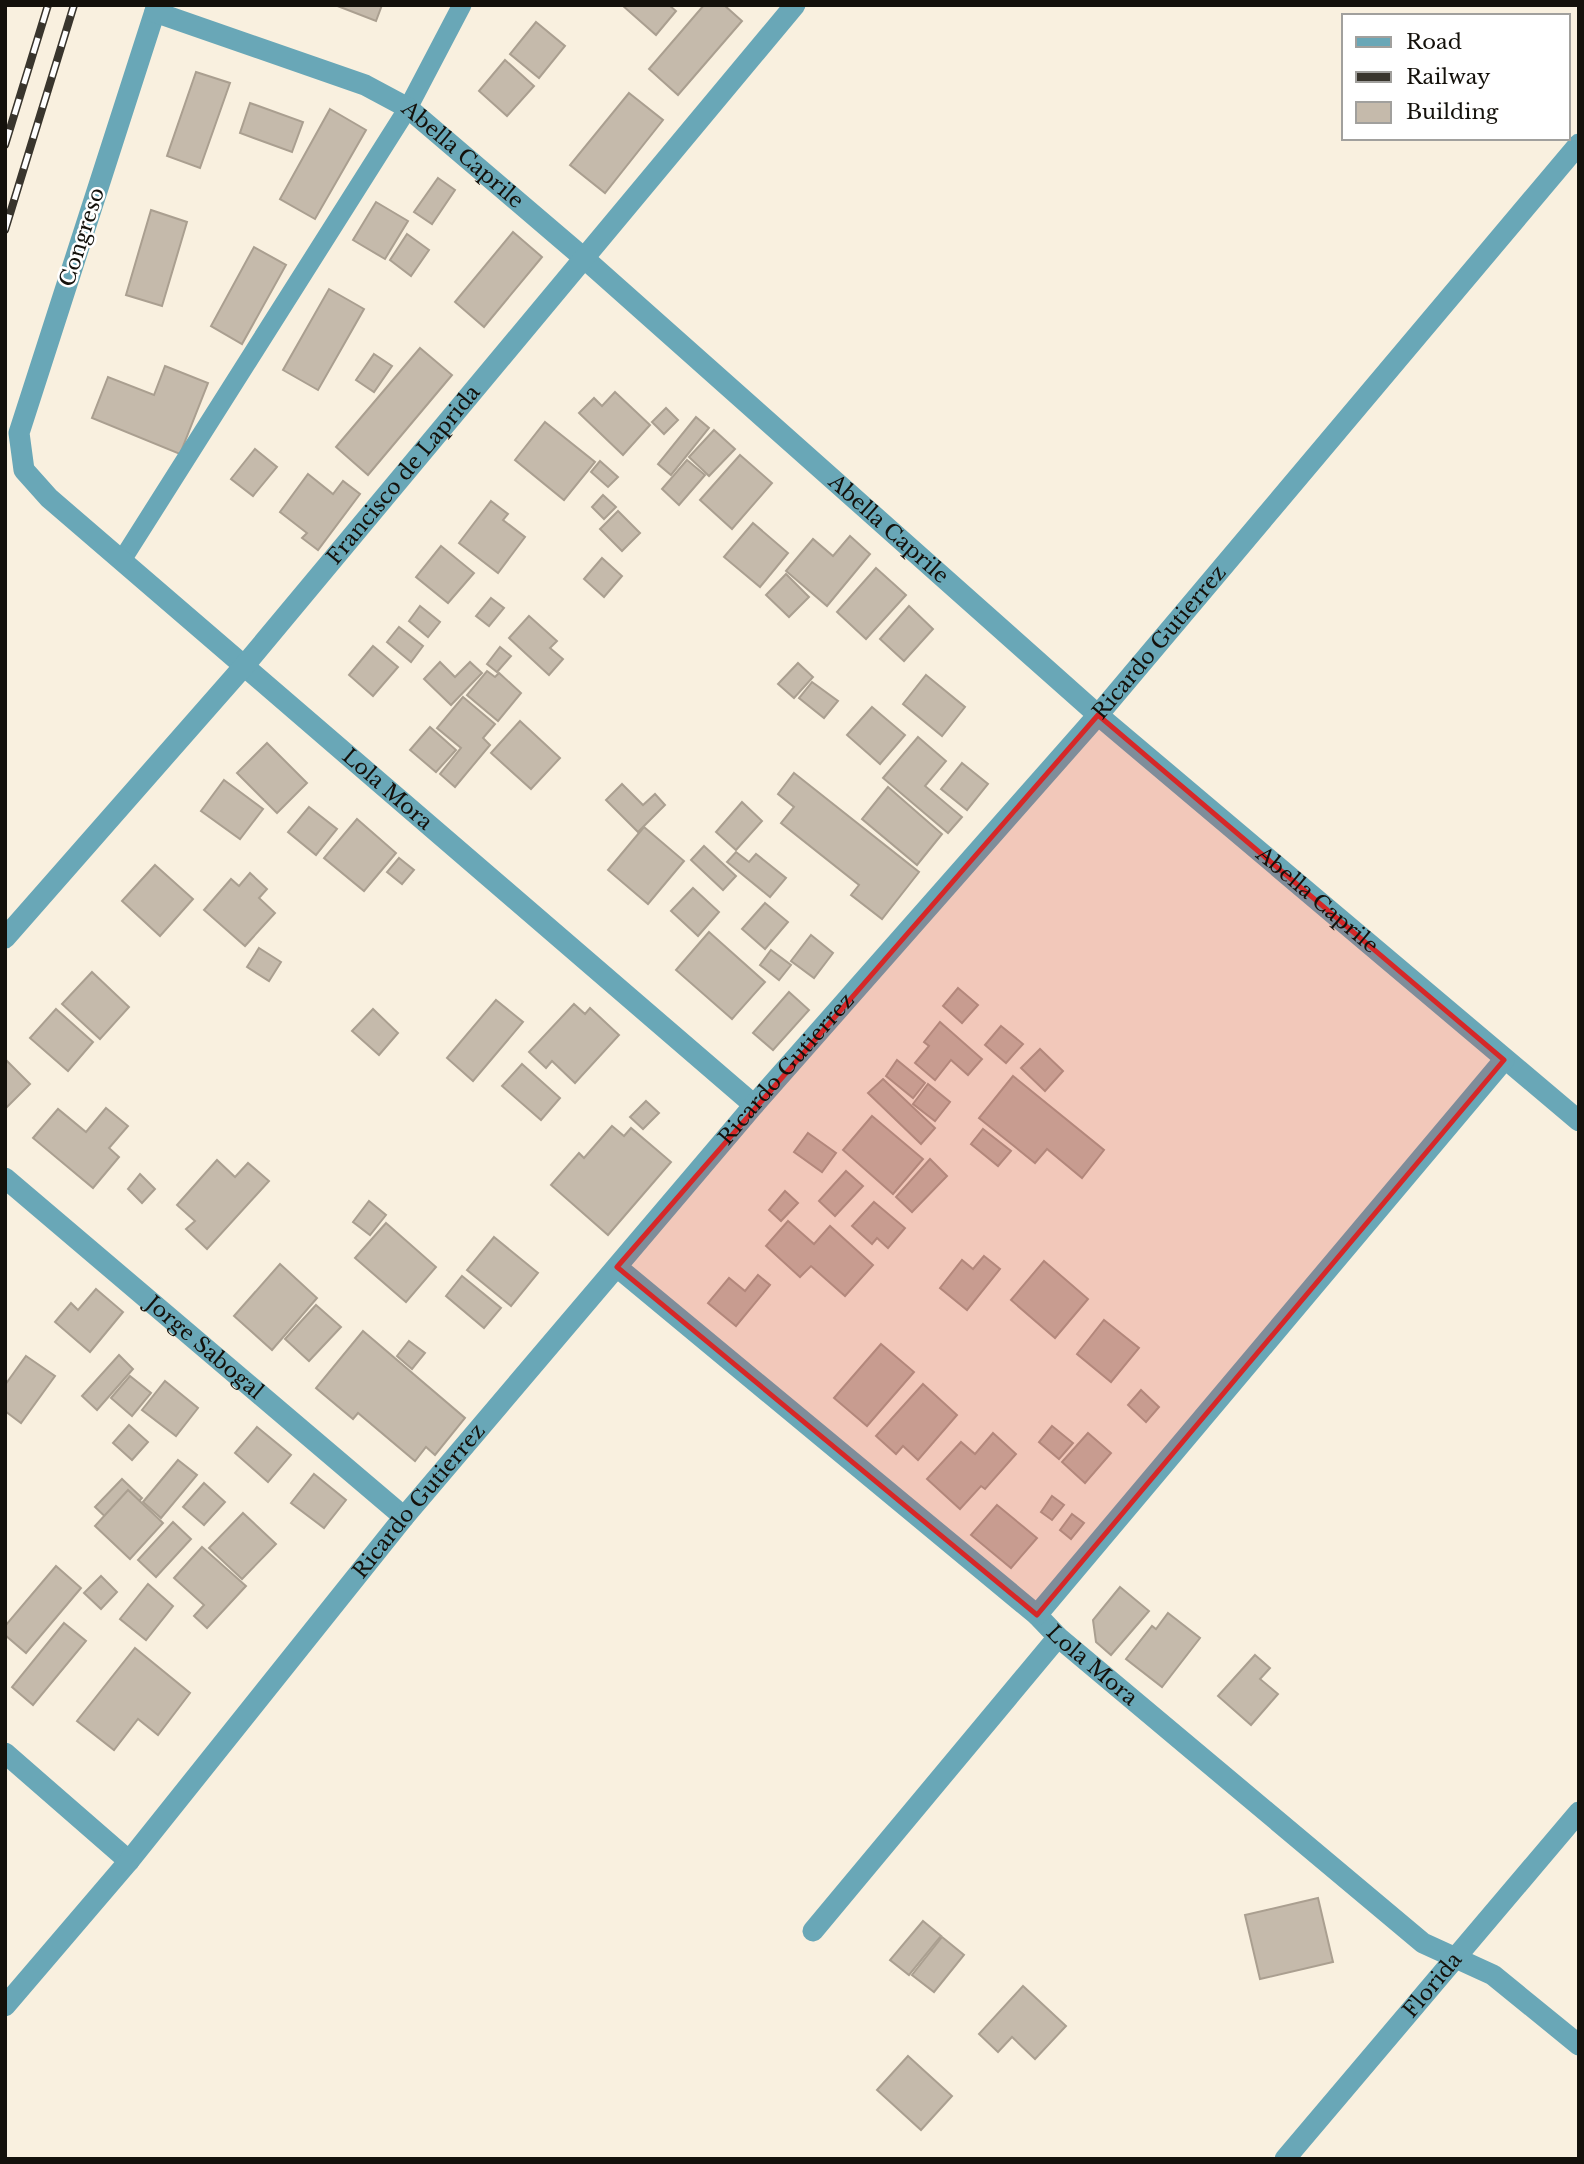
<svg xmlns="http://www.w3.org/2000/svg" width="1584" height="2164" viewBox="0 0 1584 2164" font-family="'Libre Baskerville',serif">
<rect width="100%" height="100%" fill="#f9f0df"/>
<g fill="#c5baab" stroke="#aa9f90" stroke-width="2">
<polygon points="335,5 382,5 376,21"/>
<polygon points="622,5 669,5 676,11 656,35"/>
<polygon points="704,5 724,5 742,21 678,95 649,69"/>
<polygon points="536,22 565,46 539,78 510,54"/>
<polygon points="505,60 534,86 507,116 479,91"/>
<polygon points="196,72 230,83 200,168 167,156"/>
<polygon points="629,93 663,120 605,193 570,165"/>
<polygon points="250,103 303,122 292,152 240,133"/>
<polygon points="330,109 366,130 315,219 280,199"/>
<polygon points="438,178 455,190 432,224 414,212"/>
<polygon points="376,202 408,221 385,259 353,240"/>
<polygon points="151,210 187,222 162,306 126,295"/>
<polygon points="513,232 542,257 484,327 455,302"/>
<polygon points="407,234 429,250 411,276 390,260"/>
<polygon points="254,247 286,265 242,344 211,326"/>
<polygon points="329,289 364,309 318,390 283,370"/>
<polygon points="420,348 452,375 368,475 336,447"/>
<polygon points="374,354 392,366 374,392 356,380"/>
<polygon points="165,366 208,383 180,454 92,418 108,377 154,395"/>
<polygon points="615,392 650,425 623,455 579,413 594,398 602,406"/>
<polygon points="666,408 678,420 664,434 652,422"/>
<polygon points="696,417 709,428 671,475 658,464"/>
<polygon points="545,422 595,462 564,500 515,460"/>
<polygon points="714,430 735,449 709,476 689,457"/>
<polygon points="255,449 277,467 253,496 231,479"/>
<polygon points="740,455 772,483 732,529 700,500"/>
<polygon points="687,460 705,475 679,505 662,489"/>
<polygon points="600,461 618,477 608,487 591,472"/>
<polygon points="308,474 333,494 343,481 360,494 318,550 302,538 307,533 280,512"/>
<polygon points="603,495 616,507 604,519 592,507"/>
<polygon points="491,501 508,514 503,520 525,537 498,573 459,543"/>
<polygon points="618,511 640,533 622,551 600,529"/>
<polygon points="753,523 788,553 760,587 724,557"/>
<polygon points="850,536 870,554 827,606 786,571 813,539 833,556"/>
<polygon points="441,546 474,573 448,603 416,577"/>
<polygon points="602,558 622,576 604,597 584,579"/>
<polygon points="876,568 906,595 866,639 837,612"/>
<polygon points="786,574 809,597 789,617 766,595"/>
<polygon points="491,598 504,608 489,626 476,616"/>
<polygon points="420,606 440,622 428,637 409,621"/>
<polygon points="909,606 933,629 904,661 880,639"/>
<polygon points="529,616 557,641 550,648 563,659 549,675 509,638"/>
<polygon points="399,627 423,646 411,662 387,642"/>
<polygon points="373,646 398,667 373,696 349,675"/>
<polygon points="500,647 511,656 497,672 487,664"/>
<polygon points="440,662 455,677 470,662 482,673 451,705 424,679"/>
<polygon points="798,663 813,677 794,698 778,684"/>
<polygon points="487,671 495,677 499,673 521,693 498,721 467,695"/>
<polygon points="926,675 965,707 942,736 903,704"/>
<polygon points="812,682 838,701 824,718 799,698"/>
<polygon points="463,697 495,724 483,738 490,745 455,787 440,774 461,748 437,728"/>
<polygon points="872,707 905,735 880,764 847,735"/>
<polygon points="520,721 560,758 531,789 491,753"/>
<polygon points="430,727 456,750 436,772 410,750"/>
<polygon points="918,737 946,761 925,786 962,817 948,833 883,778"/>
<polygon points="267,743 307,783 277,813 237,773"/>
<polygon points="962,763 988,784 967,810 941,789"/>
<polygon points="794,773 919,872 882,919 851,895 859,885 781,823 794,807 778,794"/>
<polygon points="224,780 263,809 240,839 201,811"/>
<polygon points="622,784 643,805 655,794 665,805 638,832 606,800"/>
<polygon points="888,787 942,834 917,865 862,819"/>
<polygon points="742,802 762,821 736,850 716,832"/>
<polygon points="309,807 337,829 316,855 288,832"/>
<polygon points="357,819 396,853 364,891 324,858"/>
<polygon points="644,827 684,861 648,904 608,870"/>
<polygon points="704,846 736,876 723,890 691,860"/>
<polygon points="736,852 749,862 756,854 786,878 770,897 727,862"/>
<polygon points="399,858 414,870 402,884 387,872"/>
<polygon points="155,865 193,899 160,936 122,901"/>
<polygon points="250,873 267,889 259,898 275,913 245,946 204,910 231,879 239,886"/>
<polygon points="693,888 719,912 698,936 671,911"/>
<polygon points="765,903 788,922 765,949 742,929"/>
<polygon points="709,932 765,982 732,1019 676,970"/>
<polygon points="811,935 833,953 814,978 791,961"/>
<polygon points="259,948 281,962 269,981 247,967"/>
<polygon points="771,950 791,965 779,980 760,965"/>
<polygon points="92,972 129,1007 100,1039 62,1004"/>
<polygon points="958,988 978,1005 962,1023 943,1006"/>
<polygon points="789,992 809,1010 773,1050 753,1033"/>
<polygon points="496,1000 523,1022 473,1081 447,1058"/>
<polygon points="574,1004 585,1014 590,1008 619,1035 575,1083 552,1061 546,1068 529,1052"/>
<polygon points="56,1009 93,1042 68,1071 30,1038"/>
<polygon points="373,1009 398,1033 379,1055 352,1031"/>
<polygon points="940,1022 982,1059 968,1075 951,1060 935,1080 915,1063 929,1046 924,1042"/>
<polygon points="1001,1026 1023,1044 1006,1063 985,1045"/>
<polygon points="1040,1049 1063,1071 1045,1091 1021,1068"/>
<polygon points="5,1059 30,1084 6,1108 5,1108"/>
<polygon points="897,1060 925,1083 913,1098 886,1076"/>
<polygon points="522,1064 560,1098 541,1120 502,1086"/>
<polygon points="1013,1076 1104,1150 1082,1178 1047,1149 1035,1163 979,1118"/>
<polygon points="883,1079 935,1128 921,1144 868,1093"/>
<polygon points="928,1084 950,1102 935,1121 913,1104"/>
<polygon points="646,1101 659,1113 643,1129 630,1117"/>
<polygon points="106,1108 128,1126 109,1148 119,1157 93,1188 33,1138 58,1109 86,1132"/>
<polygon points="872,1116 923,1159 893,1194 843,1150"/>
<polygon points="612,1126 624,1136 631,1128 671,1162 608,1235 551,1185 579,1153 584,1158"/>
<polygon points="983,1129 1011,1151 998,1166 971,1144"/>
<polygon points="808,1133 836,1153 822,1172 794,1152"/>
<polygon points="930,1159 947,1176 912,1212 896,1197"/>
<polygon points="217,1160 235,1177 248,1163 269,1181 207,1249 186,1229 195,1221 177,1205"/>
<polygon points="846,1171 863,1186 835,1216 819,1201"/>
<polygon points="140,1174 155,1189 142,1203 128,1189"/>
<polygon points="785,1191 798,1203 781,1221 769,1210"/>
<polygon points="369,1201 386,1215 370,1235 353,1222"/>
<polygon points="874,1202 905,1228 888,1248 877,1238 872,1244 852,1226"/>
<polygon points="788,1221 814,1244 830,1226 873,1265 845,1296 811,1266 800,1277 766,1246"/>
<polygon points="386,1223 436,1267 406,1302 355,1258"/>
<polygon points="494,1237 538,1273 511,1306 467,1270"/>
<polygon points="984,1256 1000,1269 967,1310 940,1288 962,1260 973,1269"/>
<polygon points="1044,1261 1088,1299 1055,1338 1011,1300"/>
<polygon points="280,1264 317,1298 272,1350 234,1316"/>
<polygon points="758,1275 770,1285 736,1326 708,1303 729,1278 745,1291"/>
<polygon points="462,1276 501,1308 484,1328 446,1296"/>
<polygon points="96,1289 123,1312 90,1352 55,1322 71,1303 78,1310"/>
<polygon points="316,1305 341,1327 309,1361 285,1339"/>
<polygon points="1104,1320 1139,1348 1111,1382 1077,1354"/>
<polygon points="363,1331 465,1418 435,1455 426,1447 415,1461 358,1413 353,1419 316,1388"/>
<polygon points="409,1341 425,1353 412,1369 397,1356"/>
<polygon points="881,1344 914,1372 867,1426 834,1398"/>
<polygon points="119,1355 133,1369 97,1410 82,1396"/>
<polygon points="26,1356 55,1376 21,1423 5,1411 5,1385"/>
<polygon points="130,1376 151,1393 132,1416 111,1398"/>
<polygon points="165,1381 198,1408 176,1436 142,1410"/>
<polygon points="923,1384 957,1415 918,1460 903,1446 896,1454 876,1436"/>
<polygon points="1141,1390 1159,1407 1146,1422 1128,1405"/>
<polygon points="129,1425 148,1442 132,1460 113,1443"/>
<polygon points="1052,1426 1073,1443 1059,1459 1039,1442"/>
<polygon points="257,1427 291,1455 268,1482 235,1453"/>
<polygon points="993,1433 1016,1454 985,1489 981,1486 960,1509 927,1479 961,1442 975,1454"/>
<polygon points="1088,1433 1111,1453 1085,1483 1062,1462"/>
<polygon points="178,1460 197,1475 161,1518 143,1502"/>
<polygon points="314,1474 346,1500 324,1528 291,1503"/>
<polygon points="122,1479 142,1498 115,1526 95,1507"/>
<polygon points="204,1483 225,1502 204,1525 183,1507"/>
<polygon points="128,1490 163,1523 130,1559 95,1526"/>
<polygon points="1052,1496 1064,1505 1052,1520 1041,1512"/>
<polygon points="997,1505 1037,1538 1011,1568 971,1535"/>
<polygon points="243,1513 276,1544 242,1579 209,1548"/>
<polygon points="1072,1514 1084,1523 1071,1539 1060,1530"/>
<polygon points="173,1522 191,1539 156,1577 138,1560"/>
<polygon points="202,1547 246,1586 207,1628 194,1616 204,1605 174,1578"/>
<polygon points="56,1566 81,1588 26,1653 5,1635 5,1626"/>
<polygon points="101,1576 117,1592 101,1609 84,1593"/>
<polygon points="148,1584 173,1606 146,1640 120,1619"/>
<polygon points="1120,1587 1149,1611 1111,1655 1096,1642 1093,1620"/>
<polygon points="1168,1613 1200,1638 1162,1687 1126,1659 1152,1626 1156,1629"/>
<polygon points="64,1623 86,1641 33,1705 12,1687"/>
<polygon points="135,1648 190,1693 158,1735 138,1719 114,1750 77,1721"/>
<polygon points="1255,1655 1270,1668 1260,1679 1278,1694 1251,1725 1218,1696"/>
<polygon points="1318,1898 1333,1962 1260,1979 1245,1915"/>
<polygon points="923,1921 941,1936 909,1975 890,1960"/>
<polygon points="942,1937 964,1955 934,1992 912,1975"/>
<polygon points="1023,1986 1066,2026 1035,2059 1012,2037 998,2052 979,2034"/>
<polygon points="908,2056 952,2096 921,2130 877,2090"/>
</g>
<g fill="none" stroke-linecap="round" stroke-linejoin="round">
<polyline stroke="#69a7b7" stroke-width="19" points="122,560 408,108 462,5"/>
<g stroke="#69a7b7" stroke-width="21">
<path id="s1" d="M157,5l-138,428 5,37 25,28 705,607"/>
<path id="s2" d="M155,12l210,73 43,23 177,151 513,456 481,406"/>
<path id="s3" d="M5,938l239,-272 551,-661"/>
<path id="s4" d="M5,1178l399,339"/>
<path id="s5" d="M617,1267l420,348 21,22 365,306 70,32 86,70"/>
<polyline points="1037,1615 1504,1060"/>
<polyline points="5,1753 129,1861"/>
<polyline points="813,1931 1058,1637"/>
<path id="s6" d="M5,2006l124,-145 275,-344 350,-412 344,-390 481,-571"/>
<path id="s7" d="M1285,2159l294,-347"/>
</g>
<defs>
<g id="rail">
<polyline points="5,145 48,5"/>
<polyline points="5,230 74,5"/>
</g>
</defs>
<use href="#rail" stroke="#39352d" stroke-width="8"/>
<use href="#rail" stroke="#fff" stroke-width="5" stroke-dasharray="16" stroke-linecap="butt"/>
</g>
<path fill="#d62828" fill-opacity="0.2" stroke="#d62828" stroke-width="5" stroke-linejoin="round" d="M1098,715l406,345 -467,555 -420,-348z"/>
<g text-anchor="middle" stroke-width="5" stroke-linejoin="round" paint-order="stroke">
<g font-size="21" fill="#14110b" stroke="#fff">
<text dy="7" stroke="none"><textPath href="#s2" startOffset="343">Abella Caprile</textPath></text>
<text transform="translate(82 237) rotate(-72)" y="7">Congreso</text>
<text dy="7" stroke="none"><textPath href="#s3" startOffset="611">Francisco de Laprida</textPath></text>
<text dy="7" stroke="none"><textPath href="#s2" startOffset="910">Abella Caprile</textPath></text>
<text dy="7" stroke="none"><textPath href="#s6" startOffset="1787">Ricardo Gutierrez</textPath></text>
<text dy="7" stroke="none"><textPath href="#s1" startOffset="971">Lola Mora</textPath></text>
<text dy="7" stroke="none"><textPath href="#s2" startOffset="1477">Abella Caprile</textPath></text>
<text dy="7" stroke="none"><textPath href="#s6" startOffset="1220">Ricardo Gutierrez</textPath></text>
<text dy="7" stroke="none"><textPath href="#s4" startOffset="262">Jorge Sabogal</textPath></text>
<text dy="7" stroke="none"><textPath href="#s6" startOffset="653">Ricardo Gutierrez</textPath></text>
<text dy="7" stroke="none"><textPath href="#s5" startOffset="620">Lola Mora</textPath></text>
<text dy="7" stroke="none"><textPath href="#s7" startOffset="228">Florida</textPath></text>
</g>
</g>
<rect width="1584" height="2164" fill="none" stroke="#14110b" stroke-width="14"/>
<rect x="1342" y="14" width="228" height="126" fill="#ffffff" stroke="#a1a09d" stroke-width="2"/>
<rect x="1356" y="37" width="35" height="10" fill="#69a7b7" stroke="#a1a09d" stroke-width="2"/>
<text x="1406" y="49" font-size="21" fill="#14110b">Road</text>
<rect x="1356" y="72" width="35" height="10" fill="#39352d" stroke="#a1a09d" stroke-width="2"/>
<text x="1406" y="84" font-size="21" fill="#14110b">Railway</text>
<rect x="1356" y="102" width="35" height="21" fill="#c5baab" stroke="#a1a09d" stroke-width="2"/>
<text x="1406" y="119" font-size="21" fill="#14110b">Building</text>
</svg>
